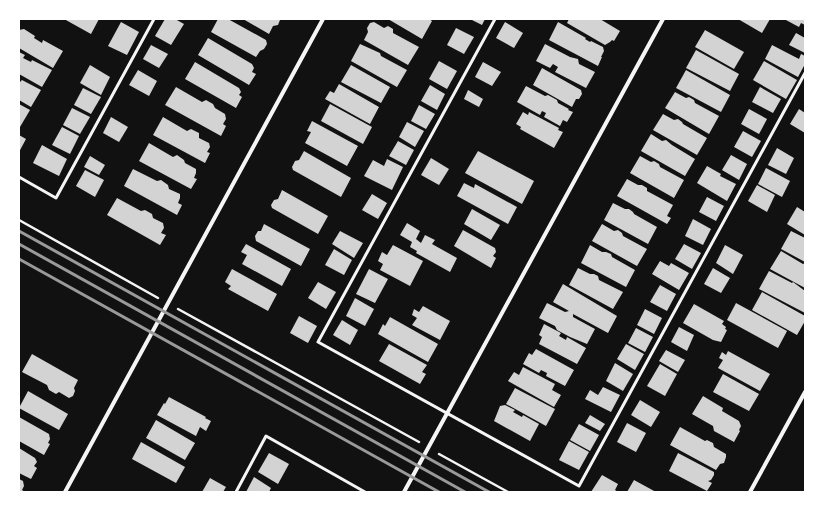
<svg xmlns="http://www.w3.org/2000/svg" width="824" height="511" viewBox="0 0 824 511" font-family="Roboto,sans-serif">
<rect width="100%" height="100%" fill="#111"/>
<g fill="#d3d3d3">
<polygon points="64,19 99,19 91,34"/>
<polygon points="165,19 175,19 184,24 171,45 155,36"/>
<polygon points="218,19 228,19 266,40 267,44 264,49 260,51 256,57 211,32"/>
<polygon points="243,19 280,19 280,20 278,25 273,26 269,34"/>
<polygon points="388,19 429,19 432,21 422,39"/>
<polygon points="470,19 485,19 482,25"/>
<polygon points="569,19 600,19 620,31 614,41 612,40 610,42 605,45 567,23"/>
<polygon points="738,19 770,19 762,33"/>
<polygon points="784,19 805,19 805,25 801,23 799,27"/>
<polygon points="121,22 139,32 127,55 108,46"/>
<polygon points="374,22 384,28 388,26 393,29 393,33 419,47 408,65 364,40 368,32 367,28 370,23"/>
<polygon points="505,22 523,33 514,48 496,38"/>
<polygon points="558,22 586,38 585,39 590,42 591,41 603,47 604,51 601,57 602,57 598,66 549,40"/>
<polygon points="456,28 474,37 464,54 447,45"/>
<polygon points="24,29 35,36 34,38 42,43 43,40 63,51 53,68 19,48 19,30"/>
<polygon points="705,30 744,52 734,69 695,47"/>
<polygon points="796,33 805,38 805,53 789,45"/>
<polygon points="208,38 252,64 254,68 252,72 256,74 249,85 198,55"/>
<polygon points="360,44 380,53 381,56 407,70 397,87 351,61"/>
<polygon points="545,44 570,57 578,59 579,64 595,72 586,88 555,72 558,67 553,64 550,68 536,61"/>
<polygon points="151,45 168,54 159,68 143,59"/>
<polygon points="772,45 799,59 801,54 805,56 805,64 798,77 765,59"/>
<polygon points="696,50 739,74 730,91 686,68"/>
<polygon points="19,52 25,55 23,58 31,62 32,60 52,70 42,87 19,74"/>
<polygon points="439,61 457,71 447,89 429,79"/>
<polygon points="764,61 797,80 786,99 753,80"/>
<polygon points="195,62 239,88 241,92 239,95 242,97 236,108 185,79"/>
<polygon points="483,62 501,72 492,86 475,77"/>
<polygon points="90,65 110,77 101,95 80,83"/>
<polygon points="351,65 390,87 381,103 341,82"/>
<polygon points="542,68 581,90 582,94 579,99 576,99 572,107 533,85"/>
<polygon points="138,70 157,81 149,96 129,85"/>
<polygon points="686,70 730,95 721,112 676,88"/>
<polygon points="22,80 41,90 31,107 19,100 19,81 20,82"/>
<polygon points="339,84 379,107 370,124 325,99 330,91 334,93"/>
<polygon points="430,85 445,94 437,110 421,101"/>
<polygon points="526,86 545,96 548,95 557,100 558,103 569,109 568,110 573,112 567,122 563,120 560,126 544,117 546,113 542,111 540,115 517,102"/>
<polygon points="176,87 202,102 206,100 213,104 215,108 225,114 226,119 223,124 226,126 221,136 165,105"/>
<polygon points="760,87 781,99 773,113 752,102"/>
<polygon points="83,88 101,97 91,114 74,105"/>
<polygon points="468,90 483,99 479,107 464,99"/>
<polygon points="675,92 686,98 689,97 694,100 695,103 719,116 709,134 665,108"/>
<polygon points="19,104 30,110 20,127 19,126"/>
<polygon points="330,104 372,127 363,144 321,121"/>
<polygon points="419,105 435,114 426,129 411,121"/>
<polygon points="72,108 90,117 80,134 63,125"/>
<polygon points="749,109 767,119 759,134 741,124"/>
<polygon points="799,109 805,113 805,133 790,124"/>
<polygon points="523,112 528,115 529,112 559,128 558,130 563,132 554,148 520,129 521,127 516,124"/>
<polygon points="663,114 674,120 678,119 682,122 683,124 707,138 697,155 653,130"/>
<polygon points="111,117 128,127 119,142 103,133"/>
<polygon points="163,117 187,131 191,129 199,133 199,138 209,143 210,147 207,152 210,153 205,163 153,135"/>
<polygon points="312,121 358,146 347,166 305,143 311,132 307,131"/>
<polygon points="407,122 424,131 415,147 399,137"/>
<polygon points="62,127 79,136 70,154 52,145"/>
<polygon points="743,131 761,141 752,157 734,147"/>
<polygon points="651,134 662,141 666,140 672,145 695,159 685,176 641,151"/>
<polygon points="19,135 26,139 19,152"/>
<polygon points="398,141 414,150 406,165 389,156"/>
<polygon points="149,143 173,157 177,155 184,160 185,163 196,169 196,173 194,178 197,179 191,189 139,161"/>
<polygon points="42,145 67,159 59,176 33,163"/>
<polygon points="777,148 794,158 786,174 768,165"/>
<polygon points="304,151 351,178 341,197 293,170 292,167 295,161 299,160"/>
<polygon points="478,151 534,181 522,204 465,173"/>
<polygon points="731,155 747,164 739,180 722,170"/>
<polygon points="90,156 105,165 99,175 84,167"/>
<polygon points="640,156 651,162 654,161 659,164 660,167 684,180 674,198 630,173"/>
<polygon points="431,158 449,169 439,185 421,175"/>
<polygon points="387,159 403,167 392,190 364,176 373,160 384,166"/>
<polygon points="707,166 721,174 720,176 736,184 727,201 697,183"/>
<polygon points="766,168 790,181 782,197 758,184"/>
<polygon points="133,169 157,181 161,180 168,185 169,189 180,194 180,198 178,203 182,205 177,215 124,186"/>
<polygon points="85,170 104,180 95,197 76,186"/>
<polygon points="627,179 638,185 642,185 647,188 647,191 673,205 667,216 671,218 667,224 617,196"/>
<polygon points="464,183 474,188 475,184 517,207 508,224 457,196"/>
<polygon points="757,185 775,195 767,212 748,201"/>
<polygon points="282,190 328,216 318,234 272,208 271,205 274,200 278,199"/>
<polygon points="372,194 387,203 378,219 362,210"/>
<polygon points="707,197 724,206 716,221 699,212"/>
<polygon points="117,198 141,211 145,210 152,214 153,218 163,223 164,228 161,233 166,235 160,245 107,215"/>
<polygon points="613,203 625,209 629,209 633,212 634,214 657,227 648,244 604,220"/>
<polygon points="797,207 805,212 805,235 787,224"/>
<polygon points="472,209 500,225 491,240 464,224"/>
<polygon points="693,219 711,229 703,245 685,236"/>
<polygon points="407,223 420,231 416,239 421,243 425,235 435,240 432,244 457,258 450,272 416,253 417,251 410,247 412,242 400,235"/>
<polygon points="264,224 310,249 301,266 256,241 255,236 258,231 261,231"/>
<polygon points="602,224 614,231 618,230 622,233 623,236 647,249 637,266 592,241"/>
<polygon points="463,230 495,248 496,252 493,256 496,258 491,268 454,246"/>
<polygon points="340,231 363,243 354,258 332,244"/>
<polygon points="791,231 805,238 805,262 781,249"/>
<polygon points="246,244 291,269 282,286 242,264 247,255 241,252"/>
<polygon points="684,244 701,253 692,269 675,259"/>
<polygon points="393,245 423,261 410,286 380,270 383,264 378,261 382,252 387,255"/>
<polygon points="590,245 602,252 606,252 611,254 612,257 635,270 626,287 581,263"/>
<polygon points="725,245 743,255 733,274 716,263"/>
<polygon points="334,249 352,260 344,275 325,265"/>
<polygon points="781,251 803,264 805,263 805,288 770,269"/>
<polygon points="660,261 669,266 671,263 689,273 679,290 652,274"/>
<polygon points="578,268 590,274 594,274 598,276 599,280 623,292 613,309 569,285"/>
<polygon points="713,268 730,278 721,293 704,284"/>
<polygon points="232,269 277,294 268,311 228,289 231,286 225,282"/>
<polygon points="369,269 388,279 375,303 356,294"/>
<polygon points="769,271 792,283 793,282 805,291 805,313 759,289"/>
<polygon points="318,282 336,292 326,309 308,298"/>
<polygon points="563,284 617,316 608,333 573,314 573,317 595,329 587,344 570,337 557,330 555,326 539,318 547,303 565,312 569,311 553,302"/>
<polygon points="660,285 676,294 667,311 650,302"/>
<polygon points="762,292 805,316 805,321 797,335 752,310"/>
<polygon points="355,298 374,309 365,326 346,316"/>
<polygon points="736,303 787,331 778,348 727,320"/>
<polygon points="694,304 724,321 722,324 726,327 725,329 727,330 721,342 713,340 683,323"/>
<polygon points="423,306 450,321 440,340 412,325 417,318 412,315 414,309 419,312"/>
<polygon points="645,309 662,318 654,334 637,325"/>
<polygon points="299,316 317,326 308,343 290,333"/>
<polygon points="390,317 438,344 428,362 378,334 383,324 385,326"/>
<polygon points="342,320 358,330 350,345 333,335"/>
<polygon points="544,324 561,333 559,336 566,340 567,337 586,348 577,364 539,344 542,337 539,335"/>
<polygon points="679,327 694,335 687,351 671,342"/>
<polygon points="636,328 653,337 645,352 628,343"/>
<polygon points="389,344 427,365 422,372 426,374 420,384 379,361"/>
<polygon points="626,344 644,354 635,370 617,359"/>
<polygon points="536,349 574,370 565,386 546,376 547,373 541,370 539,373 523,364 529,353 532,355"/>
<polygon points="666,350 685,360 678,372 659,361"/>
<polygon points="728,351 770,374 760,391 718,368 723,360 719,358 722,352 726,355"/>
<polygon points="32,354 78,380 74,388 75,391 73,396 69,398 59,392 56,394 49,390 47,385 22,372"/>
<polygon points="615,363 633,374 623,391 606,381"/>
<polygon points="660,364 677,374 665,396 647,386"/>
<polygon points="523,367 555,384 552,390 561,395 554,407 508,381 514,372 519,375"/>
<polygon points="723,374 759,394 749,411 713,392"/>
<polygon points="603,387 620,395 611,412 585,399 590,390 598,395"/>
<polygon points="515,388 555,409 546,426 506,404"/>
<polygon points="28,391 68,414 59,430 19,408"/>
<polygon points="703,396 723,408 722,411 739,421 741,426 739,430 740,431 734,442 714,431 713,426 692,414"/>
<polygon points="169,397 206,417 205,418 211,421 206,431 200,427 196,436 157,415 164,403 165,404"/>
<polygon points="640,400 660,412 651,427 631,415"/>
<polygon points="505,405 515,410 513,412 522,417 523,415 539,424 530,441 494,421 500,406"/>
<polygon points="590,415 605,424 600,431 585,423"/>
<polygon points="19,417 49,434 50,439 48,443 50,444 44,455 19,441"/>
<polygon points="156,420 195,443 185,460 146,438"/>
<polygon points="627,423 646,433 636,452 617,442"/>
<polygon points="579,424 599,435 590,451 570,440"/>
<polygon points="680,427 705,441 707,440 713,443 714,447 726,454 726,457 724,463 720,464 716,470 670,445"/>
<polygon points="569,441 589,452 579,470 559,460"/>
<polygon points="141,442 185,467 176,483 132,459"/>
<polygon points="19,448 35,458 37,462 34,466 37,468 31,479 19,473"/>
<polygon points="269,453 289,464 278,484 258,472"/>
<polygon points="678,453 714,472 714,475 711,480 708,481 712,483 707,491 669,471"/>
<polygon points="602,475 618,484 615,490 618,492 591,492"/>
<polygon points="254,477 271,488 269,492 246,492"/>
<polygon points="210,478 226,487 223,492 202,492"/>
<polygon points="19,479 23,481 24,486 22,490 25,492 19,492"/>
<polygon points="634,480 656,492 627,492"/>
</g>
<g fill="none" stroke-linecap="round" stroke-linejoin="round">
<g stroke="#f5f5f5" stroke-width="2.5">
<polyline points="19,220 158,298"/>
<polyline points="178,309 419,442"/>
<polyline points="439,454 508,492"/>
</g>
<g stroke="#f5f5f5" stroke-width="3">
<polyline points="495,19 318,342 579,486 805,73"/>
<polyline points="19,177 56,198 154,19"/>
<polyline points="236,492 266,436 365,492"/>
</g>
<g stroke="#f5f5f5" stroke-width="4">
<polyline points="65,492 323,19"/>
<polyline points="404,492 663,19"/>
<polyline points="750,492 805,392"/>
</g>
<g stroke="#9a9a9a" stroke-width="3">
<polyline points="19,231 489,492"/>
<polyline points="19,244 465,492"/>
<polyline points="19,259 439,492"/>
</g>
</g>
<rect width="824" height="511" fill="none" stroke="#ffffff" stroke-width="40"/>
</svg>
